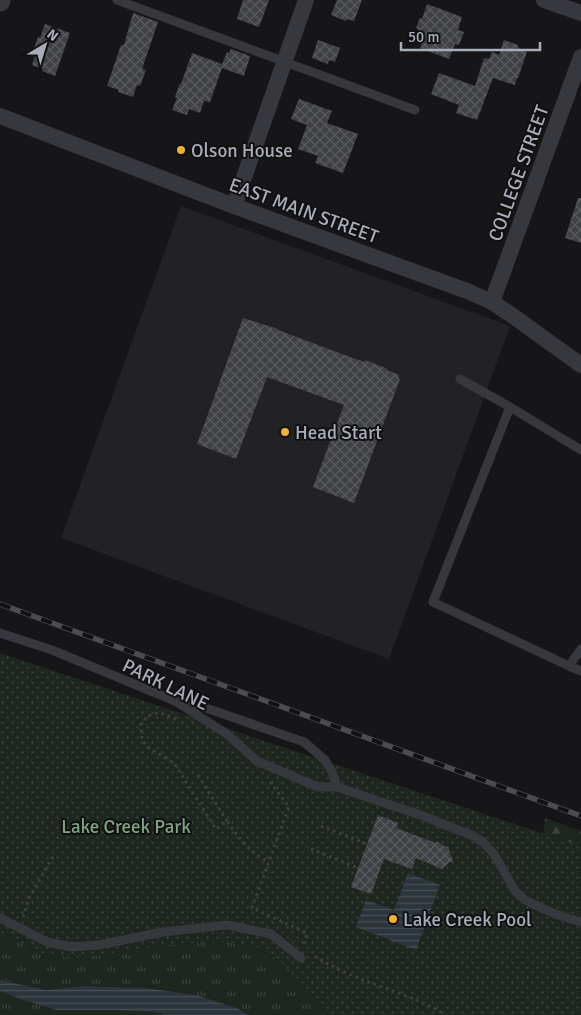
<svg xmlns="http://www.w3.org/2000/svg" width="581" height="1015" viewBox="0 0 581 1015" font-family="Signika,sans-serif">
<defs>
<pattern id="grass-tufts" width="24" height="20" patternUnits="userSpaceOnUse" patternTransform="scale(1.25)"><rect width="24" height="20" fill="#1e261f"/><path d="M3 7l-1-3M5 7V3M7 7l1-3M15 17l-1-3M17 17v-4M19 17l1-3" fill="none" stroke="#3c433d"/></pattern>
<pattern id="forest-firs" width="22" height="20" patternUnits="userSpaceOnUse" patternTransform="scale(1.25)"><rect width="22" height="20" fill="#1e261f"/><path d="M5 1l3.5 6h-7zM16 11l3.5 6h-7z" fill="#3c433d"/></pattern>
<pattern id="park-dots" width="8" height="8" patternUnits="userSpaceOnUse" patternTransform="scale(1.25)"><rect width="8" height="8" fill="#1e261f"/><path d="M2 2h.1M6 6h.1" fill="none" stroke="#3c433d" stroke-width="1.8" stroke-linecap="round"/></pattern>
<pattern id="water-rules" width="6" height="5" patternUnits="userSpaceOnUse" patternTransform="scale(1.25)"><rect width="6" height="5" fill="#2c353c"/><path d="M0 2.5h6" fill="none" stroke="#485056"/></pattern>
<pattern id="building-cross-hatch" width="8" height="8" patternUnits="userSpaceOnUse" patternTransform="scale(1.25)"><rect width="8" height="8" fill="#404145"/><path d="M0 0l8 8M0 8l8-8" fill="none" stroke="#595a5e"/></pattern>
</defs>
<rect width="100%" height="100%" fill="#161618"/>
<polygon fill="#222225" points="181,206 510,326 389,659 61,538"/>
<g fill="url(#grass-tufts)">
<polygon points="0,933 48,956 78,958 182,943 227,942 258,948 282,963 321,1003 327,1015 249,1015 237,1008 196,995 147,988 83,986 46,990 2,981 0,980"/>
<polygon points="0,991 20,999 113,1010 154,1012 164,1015 0,1015"/>
</g>
<polygon fill="url(#forest-firs)" points="545,818 581,831 581,876 543,842"/>
<polygon fill="url(#park-dots)" points="0,653 581,846 581,1015 327,1015 321,1003 282,963 258,948 227,942 182,943 78,958 48,956 0,933"/>
<g fill="url(#water-rules)">
<polygon points="408,873 440,885 416,950 356,927 366,900 394,910"/>
<polygon points="0,980 46,990 83,986 147,988 196,995 237,1008 249,1015 164,1015 154,1012 113,1010 57,1010 20,999 0,991"/>
</g>
<g fill="url(#building-cross-hatch)">
<polygon points="243,0 269,0 259,27 237,19"/>
<polygon points="337,0 362,0 354,21 347,19 346,21 331,15"/>
<polygon points="427,4 462,17 458,30 464,32 459,45 455,44 449,59 420,48 425,34 417,32 418,29 416,28 420,18 422,19"/>
<polygon points="133,13 158,22 142,69 146,70 140,86 137,85 133,97 118,92 119,90 107,86 121,45 124,45"/>
<polygon points="45,24 70,33 55,76 42,71 43,69 32,65 36,52 33,51 38,37 40,38"/>
<polygon points="318,40 340,48 335,62 329,60 328,64 312,58"/>
<polygon points="504,40 518,45 518,48 527,52 518,78 517,78 515,85 493,78 477,120 456,113 459,105 431,94 439,73 475,86 484,58 489,59 492,52 499,55"/>
<polygon points="231,49 250,56 244,76 222,68 210,102 204,101 200,113 189,109 187,115 172,110 177,98 175,97 180,83 181,84 192,53 222,64 227,52 229,53"/>
<polygon points="299,99 332,111 327,123 358,134 343,173 315,163 318,156 298,149 307,125 291,119"/>
<polygon points="578,198 581,198 581,243 565,238"/>
<polygon points="243,318 278,329 278,330 342,354 364,362 365,360 388,369 387,370 399,375 398,378 400,379 354,503 313,487 344,405 267,377 236,459 197,444"/>
<polygon points="378,815 398,823 396,828 436,843 437,841 444,846 448,847 453,861 448,863 442,869 416,858 412,869 384,859 371,894 351,887"/>
</g>
<g fill="none" stroke-linecap="round" stroke-linejoin="round">
<g stroke="#3d3f44" stroke-width="3" stroke-dasharray="2.5 4" stroke-linecap="butt">
<path d="M176,719c-17,-7 -23,-10 -35,5v12l5,10 28,17 42,66 11,-8c12,17 23,32 42,41"/>
<polyline points="198,775 227,821"/>
<polyline points="270,782 289,807 252,908 307,933 304,945"/>
<polyline points="321,826 367,844"/>
<polyline points="311,849 358,868"/>
<polyline points="23,917 29,898 55,853"/>
<path d="M315,956c40,27 90,34 131,59"/>
</g>
<g stroke="#37383d" stroke-width="9">
<polyline points="117,0 415,110"/>
<polyline points="460,379 510,407 581,450"/>
<polyline points="510,407 433,602 569,666 581,649"/>
<polyline points="0,633 52,650 175,701 227,734 257,761 318,787 337,787 423,816 471,835 483,842 494,854 515,891 525,900 555,914 581,922"/>
<polyline points="569,666 581,671"/>
<polyline points="180,702 203,707 304,742 325,760 332,772 337,787"/>
<polyline points="0,918 47,942 72,947 99,945 162,932 227,925 271,934 301,958"/>
</g>
<g stroke="#37383d" stroke-width="16">
<polyline points="544,0 581,13"/>
<polyline points="0,116 234,206 467,291 492,302 513,316 581,365"/>
<polyline points="234,206 306,0"/>
<polyline points="492,302 581,57"/>
</g>
<polyline stroke="#37383d" stroke-width="21" points="0,1 0,0"/>
<defs>
<polyline id="rail" points="0,604 581,816"/>
</defs>
<use href="#rail" stroke="#4a4c52" stroke-width="5.5"/>
<use href="#rail" stroke="#111113" stroke-width="4" stroke-dasharray="11" stroke-linecap="butt"/>
</g>
<g fill="#f2b134" stroke="#111113" stroke-width="2">
<circle cx="181" cy="150" r="5"/>
<circle cx="285" cy="432" r="5"/>
<circle cx="393" cy="919" r="5"/>
</g>
<g text-anchor="middle" stroke-width="4" stroke-linejoin="round" paint-order="stroke">
<g font-size="19" fill="#a8adb8" stroke="#111113" text-anchor="start">
<text x="191" y="157">Olson House</text>
<text x="295" y="439">Head Start</text>
<text x="403" y="926">Lake Creek Pool</text>
</g>
<g font-size="19" fill="#a8adb8" stroke="#111113">
<text transform="translate(518 173) rotate(-70)" y="7">COLLEGE STREET</text>
<text transform="translate(304 210) rotate(20)" y="7">EAST MAIN STREET</text>
<text transform="translate(166 684) rotate(26)" y="7">PARK LANE</text>
</g>
<g font-size="19" fill="#7fa381" stroke="#111113">
<text x="126" y="833">Lake Creek Park</text>
</g>
</g>
<g transform="translate(45 45) rotate(38)" stroke="#111113" stroke-width="4" paint-order="stroke">
<path d="M0-4L9 19L0 12L-9 19Z" fill="#a8adb8"/>
<text y="-8" font-size="14" font-weight="bold" text-anchor="middle" fill="#a8adb8">N</text>
</g>
<path d="M401 42v8h139v-8" fill="none" stroke="#a8adb8" stroke-width="2.5"/>
<text x="408" y="42" font-size="15" fill="#a8adb8" stroke="#111113" stroke-width="4" paint-order="stroke">50 m</text>
</svg>
